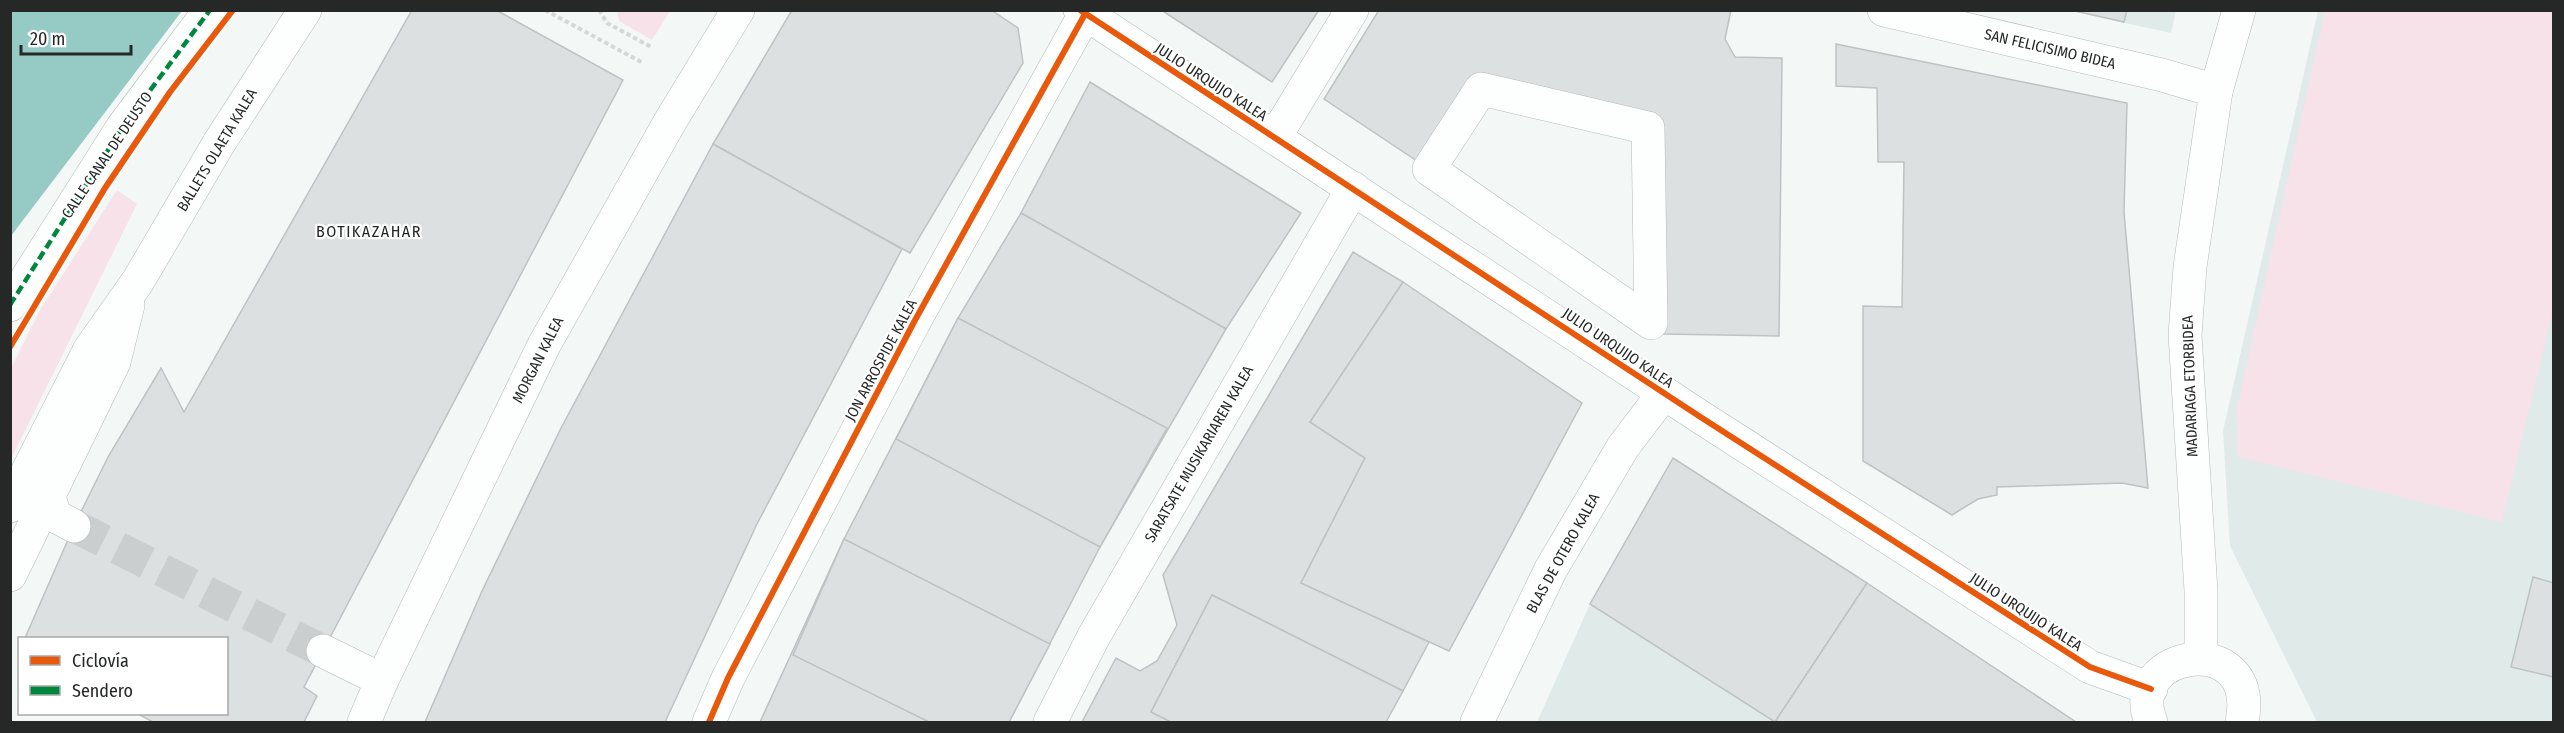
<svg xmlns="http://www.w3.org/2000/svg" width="2564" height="733" viewBox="0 0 2564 733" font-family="'Fira Sans Condensed',sans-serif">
<rect width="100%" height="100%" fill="#f3f8f7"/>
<g fill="#dfeae9">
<polygon points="2071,11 2176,11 2171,33"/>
<polygon points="2318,11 2553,11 2553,722 2317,722 2230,546 2223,431"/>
<polygon points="1590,604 1776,722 1537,722"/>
</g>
<g fill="#f7e2e9">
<polygon points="617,11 617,10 670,11 652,40 619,21"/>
<polygon points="2325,11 2553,11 2553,309 2502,522 2238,457 2236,413"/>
<polygon points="117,190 137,204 11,459 11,368 40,310"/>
</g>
<polygon fill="#96cac5" points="11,10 182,11 11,236 10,11"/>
<g fill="#dde0e0" stroke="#bfc2c2" stroke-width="1.5">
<polygon points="412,10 496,10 623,80 304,687 317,696 304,722 153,722 138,714 226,714 226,638 25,638 74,526 108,457 161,368 184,412"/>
<polygon points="792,10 991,10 1018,28 1023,63 910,253 713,144"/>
<polygon points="1161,10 1319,10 1272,82"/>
<polygon points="1379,10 1731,10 1725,39 1735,57 1782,58 1779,336 1663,334 1648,128 1481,89 1429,169 1324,99"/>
<polygon points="2071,10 2127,10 2124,22"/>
<polygon points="1836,44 2127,103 2124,212 2148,488 2122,483 1997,487 1997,495 1978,499 1952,515 1863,461 1863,306 1902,307 1904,162 1878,162 1877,88 1836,86"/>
<polygon points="1090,82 1301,213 1226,329 1021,213"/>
<polygon points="713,144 902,249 757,524 665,722 425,722 482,591 560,430"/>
<polygon points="1021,213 1226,329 1100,547 1009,722 760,722 844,539 958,318"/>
<polygon points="1353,252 1403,282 1310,422 1365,458 1301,583 1429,642 1403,691 1212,595 1151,712 1171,722 1082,722 1116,658 1140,671 1157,661 1177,625 1163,575"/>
<polygon points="1403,282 1582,403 1449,651 1301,583 1365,458 1310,422"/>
<polygon points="958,318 1167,428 1100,547 896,439"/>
<polygon points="1673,458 1867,583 1775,722 1590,604"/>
<polygon points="844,539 1050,644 1009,722 929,722 793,655"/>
<polygon points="2533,577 2554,583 2554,677 2511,667"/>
<polygon points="1867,583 2076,722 1775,722"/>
<polygon points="1212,595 1403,691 1386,722 1171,722 1151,712"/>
</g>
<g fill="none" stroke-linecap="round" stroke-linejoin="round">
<polyline stroke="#cacece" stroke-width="33" stroke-dasharray="33 16" stroke-linecap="butt" points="74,526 323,651"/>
<defs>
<g id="minor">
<polyline points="1080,10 1702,418 2090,667 2151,689"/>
<polyline points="1884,10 2162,75 2216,91"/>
<polygon points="1481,89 1648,128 1651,323 1429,169"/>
<polyline points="1275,137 1352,10"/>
<polyline points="10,305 122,128 210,10"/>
<polyline points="49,497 55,516 74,526"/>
<polyline points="323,651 382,680"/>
<polyline points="2201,658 2201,591 2185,335 2190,267 2216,91 2239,10"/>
<polyline points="709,722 728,678 914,322 1085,14"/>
<polyline points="1050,722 1094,636 1353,188"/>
<polyline points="1477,722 1551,569 1623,447 1664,393"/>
<path d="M2151,722c-30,-72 110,-95 91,0"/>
</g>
<g id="major">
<polyline points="10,506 90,349 138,281 219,143 305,10"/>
<polyline points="10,575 114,362 128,305"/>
<polyline points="364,722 382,680 544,345 671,120 738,10"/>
</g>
</defs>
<use href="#minor" stroke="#b6bab9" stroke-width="34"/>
<use href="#major" stroke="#b6bab9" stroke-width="34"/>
<g stroke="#d6d7d7" stroke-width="4" stroke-dasharray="4.5 3" stroke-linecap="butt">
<polyline points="545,10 643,63"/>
<polyline points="599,10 607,23 653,48"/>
</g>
<use href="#minor" stroke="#fdfefe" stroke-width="33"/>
<use href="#major" stroke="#fdfefe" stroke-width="33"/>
<polyline stroke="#00873e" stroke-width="4.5" stroke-dasharray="9 4.5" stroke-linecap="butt" points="10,305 122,128 210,10"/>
<defs>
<g id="cycleway">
<polyline points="1080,10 1702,418 2090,667 2151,689"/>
<polyline points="10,347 105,188 170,92 233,10"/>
<polyline points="709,722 728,678 914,322 1085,14"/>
</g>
</defs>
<use href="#cycleway" stroke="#fff" stroke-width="10"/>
<use href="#cycleway" stroke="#e8590c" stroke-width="6"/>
</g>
<g text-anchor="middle" stroke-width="4.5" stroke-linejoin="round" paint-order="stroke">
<g font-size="15" fill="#262828" stroke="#fff">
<text transform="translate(2050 49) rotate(13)" y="5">SAN FELICISIMO BIDEA</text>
<text transform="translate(1211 82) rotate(33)" y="5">JULIO URQUIJO KALEA</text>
<text transform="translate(217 150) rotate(-59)" y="5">BALLETS OLAETA KALEA</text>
<text transform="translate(107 155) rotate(-56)" y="5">CALLE CANAL DE DEUSTO</text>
<text transform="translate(1618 348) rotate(34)" y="5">JULIO URQUIJO KALEA</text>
<text transform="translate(538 360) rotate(-63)" y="5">MORGAN KALEA</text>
<text transform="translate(881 360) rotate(-62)" y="5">JON ARROSPIDE KALEA</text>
<text transform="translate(2190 386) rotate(-92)" y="5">MADARIAGA ETORBIDEA</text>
<text transform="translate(1199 454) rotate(-60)" y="5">SARATSATE MUSIKARIAREN KALEA</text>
<text transform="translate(1563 553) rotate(-61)" y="5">BLAS DE OTERO KALEA</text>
<text transform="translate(2026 612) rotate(33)" y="5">JULIO URQUIJO KALEA</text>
</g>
<g font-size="16" letter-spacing="1.5" fill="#262828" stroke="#fff">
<text x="369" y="237">BOTIKAZAHAR</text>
</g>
</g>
<rect width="2564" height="733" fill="none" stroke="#262828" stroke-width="24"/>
<rect x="18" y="637" width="210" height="78" fill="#ffffff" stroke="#a8a9a9" stroke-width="1.5"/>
<rect x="30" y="656" width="30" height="9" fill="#e8590c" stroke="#a8a9a9" stroke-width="1.5"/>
<text x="72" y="667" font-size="18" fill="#262828">Ciclovía</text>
<rect x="30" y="686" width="30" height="9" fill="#00873e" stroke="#a8a9a9" stroke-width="1.5"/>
<text x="72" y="697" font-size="18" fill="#262828">Sendero</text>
<path d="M21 45v9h110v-9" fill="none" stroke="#262828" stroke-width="3"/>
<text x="30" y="45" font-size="18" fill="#262828" stroke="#ffffff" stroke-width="4.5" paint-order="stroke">20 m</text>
</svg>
